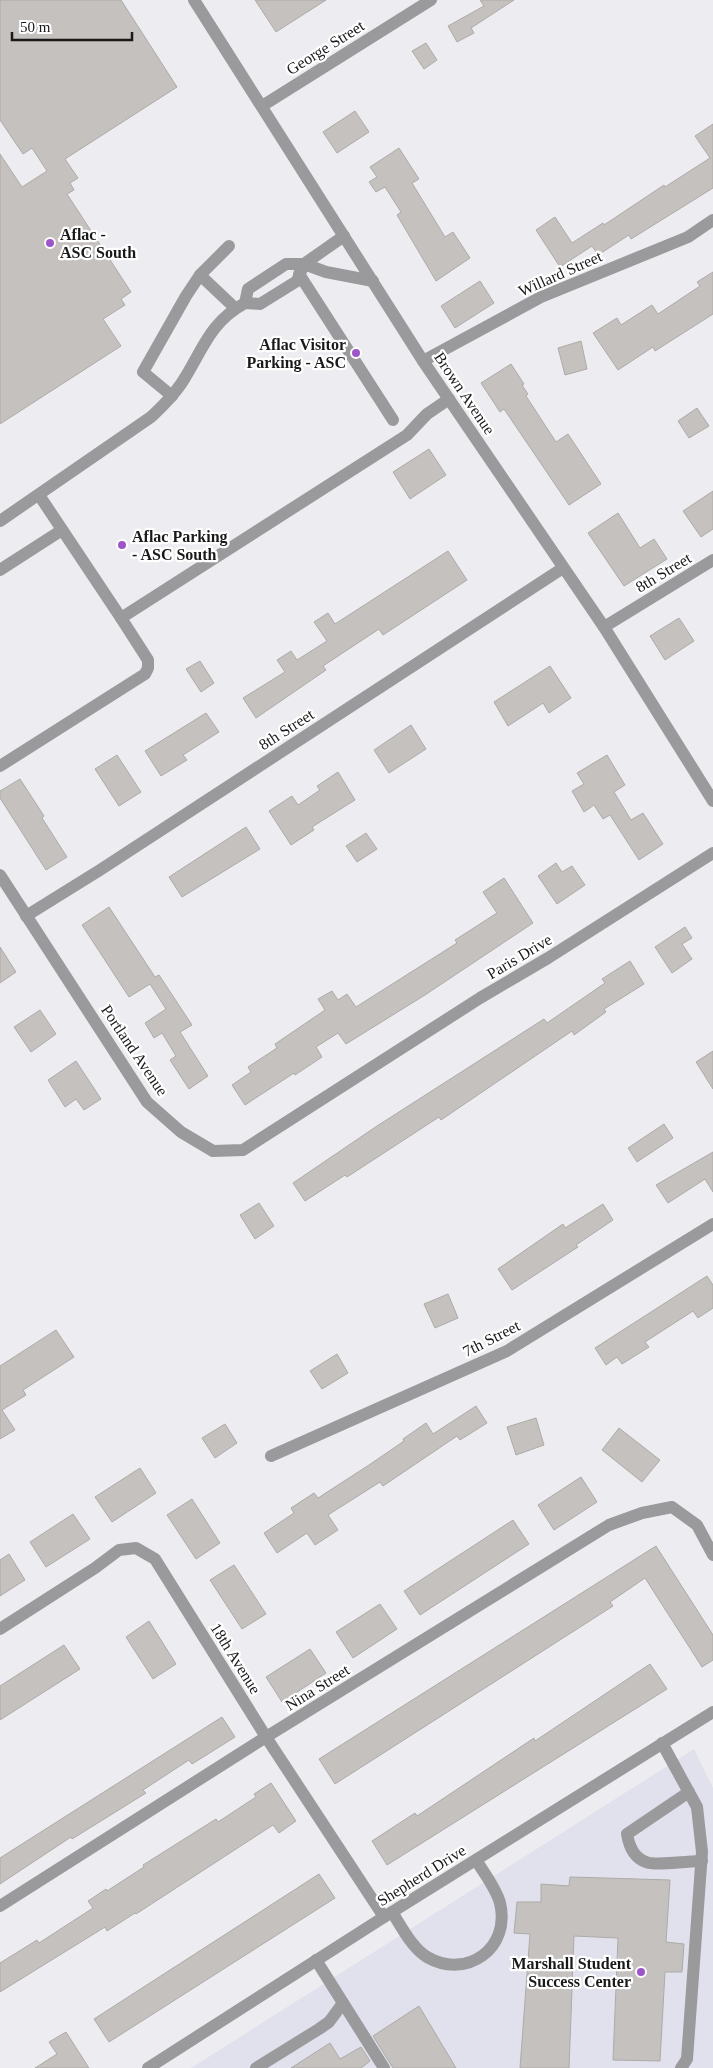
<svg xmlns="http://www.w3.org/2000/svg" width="713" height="2068" viewBox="0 0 713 2068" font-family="Georgia,serif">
<rect width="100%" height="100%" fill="#ededf1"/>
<polygon fill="#e0e1ec" points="694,1749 713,1788 713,2068 191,2068"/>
<g fill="#c5c1bf" stroke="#adaaa8">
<polygon points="0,0 121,0 177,87 65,159 78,178 70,183 74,190 67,194 131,292 121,299 125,305 103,319 121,346 0,424 0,154 22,187 47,171 32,148 23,154 0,120"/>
<polygon points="255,0 326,0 276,32"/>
<polygon points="480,0 514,0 471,28 474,33 457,42 448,26 484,6"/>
<polygon points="426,43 437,60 424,69 412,51"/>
<polygon points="355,111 369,132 337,153 323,132"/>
<polygon points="713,124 713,188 631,239 629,235 598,255 592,246 560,267 536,230 555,217 572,243 603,223 604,225 664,185 665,187 710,158 695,136"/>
<polygon points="399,148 419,179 412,183 445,237 453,232 470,258 436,281 397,215 401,212 385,187 376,192 369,182 377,177 370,167"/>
<polygon points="713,272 713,314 655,351 653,347 618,370 593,333 617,318 621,325 652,305 658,314 700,286 697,282"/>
<polygon points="480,281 494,303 455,328 441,306"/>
<polygon points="581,341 587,369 565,375 558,348"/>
<polygon points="511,364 524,384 522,385 528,394 526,396 556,442 568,434 601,484 569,505 504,409 500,412 481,383"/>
<polygon points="697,408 709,426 689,438 678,421"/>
<polygon points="429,449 446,475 410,499 393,472"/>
<polygon points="713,491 713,529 701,537 683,511"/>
<polygon points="618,513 640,548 654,539 667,559 624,586 588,533"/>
<polygon points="448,551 467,580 383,635 379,629 323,666 326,670 256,718 243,698 285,672 277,660 291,651 297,660 327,641 314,622 328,613 335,624"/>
<polygon points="679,618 694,641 665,660 650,636"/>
<polygon points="200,661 214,683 201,692 186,669"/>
<polygon points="550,666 571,698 549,713 543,703 508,726 494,702"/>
<polygon points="206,713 219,732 183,755 187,760 161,776 145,751"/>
<polygon points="411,725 426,749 389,773 374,750"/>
<polygon points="117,755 141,792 119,806 95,769"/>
<polygon points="607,755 625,785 614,792 631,820 643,813 663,844 639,860 610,815 603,819 594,805 584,812 572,791 584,784 577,773"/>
<polygon points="338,772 355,800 312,827 314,830 291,845 269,811 292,796 298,805 320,790 317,786"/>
<polygon points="20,779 44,816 42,818 67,857 46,870 0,798 0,791"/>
<polygon points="246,827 260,849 182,897 169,877"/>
<polygon points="366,833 377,849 357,862 346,846"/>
<polygon points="556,863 562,872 572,866 585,885 557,904 538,876"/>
<polygon points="504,878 533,923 425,995 346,1044 338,1033 316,1047 322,1057 295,1075 294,1073 245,1105 232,1085 251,1072 248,1067 277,1048 275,1044 325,1010 318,999 332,991 338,1000 347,994 356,1007 457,943 455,940 497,913 483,892"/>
<polygon points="109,907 155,977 159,975 192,1025 180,1032 208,1076 189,1089 170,1060 176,1056 162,1033 154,1038 145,1023 166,1009 150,984 129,997 82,925"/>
<polygon points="685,927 692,938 682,944 692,959 672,973 655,947"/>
<polygon points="0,947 16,972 0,983"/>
<polygon points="630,961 644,984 604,1009 606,1012 574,1035 572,1031 441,1120 439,1117 347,1177 345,1175 305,1201 293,1183 377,1126 544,1019 547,1023 605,983 602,979"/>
<polygon points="40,1010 56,1034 31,1052 14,1027"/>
<polygon points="713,1051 713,1089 696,1062"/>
<polygon points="76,1061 101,1099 84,1110 76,1099 65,1107 48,1080"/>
<polygon points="664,1124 673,1138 637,1162 628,1148"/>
<polygon points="713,1152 713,1192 705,1179 668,1203 656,1185"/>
<polygon points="259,1203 274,1226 255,1239 240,1215"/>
<polygon points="603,1204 613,1220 576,1245 578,1247 512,1290 498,1269 563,1224 565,1228"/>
<polygon points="707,1276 713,1285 713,1308 698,1318 693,1311 645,1342 649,1347 622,1364 617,1357 606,1365 595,1348"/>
<polygon points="448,1294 458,1318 435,1328 424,1304"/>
<polygon points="56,1330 74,1357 23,1390 26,1395 2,1410 15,1430 0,1439 0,1366"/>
<polygon points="337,1354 348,1373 322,1389 310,1371"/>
<polygon points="476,1406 487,1423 460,1440 457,1436 383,1486 380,1482 328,1515 338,1530 315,1545 307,1533 277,1553 264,1533 294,1513 291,1508 314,1493 318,1498 369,1465 404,1441 403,1439 426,1423 433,1434"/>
<polygon points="536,1418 544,1445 516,1455 507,1427"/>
<polygon points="225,1424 237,1443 215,1458 202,1438"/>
<polygon points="619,1428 660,1460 642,1482 602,1450"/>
<polygon points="140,1468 156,1493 112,1522 95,1497"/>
<polygon points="581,1477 597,1502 554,1530 538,1505"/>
<polygon points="192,1499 220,1543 196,1559 167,1515"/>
<polygon points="73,1514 90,1539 46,1567 30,1542"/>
<polygon points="513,1520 529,1544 420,1615 404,1591"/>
<polygon points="656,1546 713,1635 713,1660 702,1667 645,1578 610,1602 613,1606 335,1784 319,1759"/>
<polygon points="9,1554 25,1580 0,1596 0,1560"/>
<polygon points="234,1565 266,1614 242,1629 210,1580"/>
<polygon points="380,1604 397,1629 353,1658 336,1632"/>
<polygon points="149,1621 176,1664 153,1679 126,1637"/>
<polygon points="64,1645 80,1669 0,1720 0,1686"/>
<polygon points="310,1649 326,1673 282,1702 266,1677"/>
<polygon points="650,1664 667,1689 387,1865 372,1841 415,1813 417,1816 534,1738 535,1741"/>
<polygon points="222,1717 235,1737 192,1764 189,1760 143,1790 146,1793 72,1839 71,1837 0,1884 0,1858"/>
<polygon points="271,1783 296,1821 279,1833 273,1825 136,1914 135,1913 107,1931 105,1927 0,1992 0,1963 37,1940 39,1943 93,1908 88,1901 106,1889 107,1891 144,1867 143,1865 216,1819 218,1822 256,1797 254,1794"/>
<polygon points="319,1874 335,1898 109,2042 94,2019"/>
<polygon points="570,1877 670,1880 666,1942 684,1944 682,1972 665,1972 660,2061 613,2060 618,1938 574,1936 569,2068 520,2068 530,1934 514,1933 517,1902 541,1902 541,1884 569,1886"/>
<polygon points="419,2006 456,2068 393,2068 373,2036"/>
<polygon points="66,2032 89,2068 35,2068 57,2054 49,2042"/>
<polygon points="330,2043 340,2059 361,2047 370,2061 361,2068 291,2068"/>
</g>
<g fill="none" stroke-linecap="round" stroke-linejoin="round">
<g stroke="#9a999b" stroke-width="12">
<polyline points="194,0 423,361 604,627 713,801"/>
<polyline points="262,106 431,0"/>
<polyline points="344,236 304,264 297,281 260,304 245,303 248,289 286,264 304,264 326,272 373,281"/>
<polyline points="229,246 200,275 235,308"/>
<polyline points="299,274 393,420"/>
<polyline points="423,361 541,297 688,237 713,220"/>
<polyline points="172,396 143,372 186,296 200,275"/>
<polyline points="39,495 121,618"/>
<path d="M0,521l151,-104c13,-12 26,-25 35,-41 18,-30 26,-55 59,-73"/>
<polyline points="0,570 62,530"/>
<polyline points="604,627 713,560"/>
<polyline points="0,766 145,674 148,668 148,660 121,618 407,435 427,414 449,399"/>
<polyline points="0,875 147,1102 181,1132 213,1151 243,1150 480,998 548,958 713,853"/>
<polyline points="26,916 100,870 563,568"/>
<polyline points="271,1456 507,1351 713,1224"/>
<polyline points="0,1629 95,1568 119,1550 136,1548 155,1559 266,1737 384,1917"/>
<polyline points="662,1743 697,1807 702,1852 687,2059 681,2068"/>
<path d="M689,1792l-62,42c2,12 7,24 19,28 9,4 44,-1 56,-1"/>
<polyline points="0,1906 266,1737 609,1525 642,1513 672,1507 697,1525 713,1555"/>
<path d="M392,1912c9,14 20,36 35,45 40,23 84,-9 73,-54 -4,-15 -16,-30 -24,-43"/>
<polyline points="316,1960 384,2068"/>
<polyline points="148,2068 384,1917 713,1712"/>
<polyline points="256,2068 319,2029 329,2022 343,2003"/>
</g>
</g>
<g fill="#9c56ca" stroke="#fff" stroke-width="2">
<circle cx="50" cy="243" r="5"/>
<circle cx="356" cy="353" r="5"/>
<circle cx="122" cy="545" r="5"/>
<circle cx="641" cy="1972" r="5"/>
</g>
<g text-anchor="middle" stroke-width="4.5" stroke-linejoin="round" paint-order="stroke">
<g font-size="16" fill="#19191a" stroke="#fff">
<text transform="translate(325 47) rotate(-32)" y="6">George Street</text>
<text transform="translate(560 273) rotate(-24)" y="6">Willard Street</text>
<text transform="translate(465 393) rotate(56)" y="6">Brown Avenue</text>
<text transform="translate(663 572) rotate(-31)" y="6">8th Street</text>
<text transform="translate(286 729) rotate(-33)" y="6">8th Street</text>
<text transform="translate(519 956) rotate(-31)" y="6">Paris Drive</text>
<text transform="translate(135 1050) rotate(56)" y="6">Portland Avenue</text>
<text transform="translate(491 1338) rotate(-27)" y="6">7th Street</text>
<text transform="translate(236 1658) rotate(58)" y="6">18th Avenue</text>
<text transform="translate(317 1687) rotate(-32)" y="6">Nina Street</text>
<text transform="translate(421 1875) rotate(-32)" y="6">Shepherd Drive</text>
</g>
<g font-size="16" font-weight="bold" fill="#19191a" stroke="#fff" text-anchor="start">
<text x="60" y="240">Aflac -<tspan x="60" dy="18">ASC South</tspan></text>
<text x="346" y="350" text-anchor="end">Aflac Visitor<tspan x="346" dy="18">Parking - ASC</tspan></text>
<text x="132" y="542">Aflac Parking<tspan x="132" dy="18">- ASC South</tspan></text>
<text x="631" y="1969" text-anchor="end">Marshall Student<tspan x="631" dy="18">Success Center</tspan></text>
</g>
</g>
<path d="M12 32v8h120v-8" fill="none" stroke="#19191a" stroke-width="2.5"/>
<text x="20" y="32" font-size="15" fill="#19191a" stroke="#ffffff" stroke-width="4" paint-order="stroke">50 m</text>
</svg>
